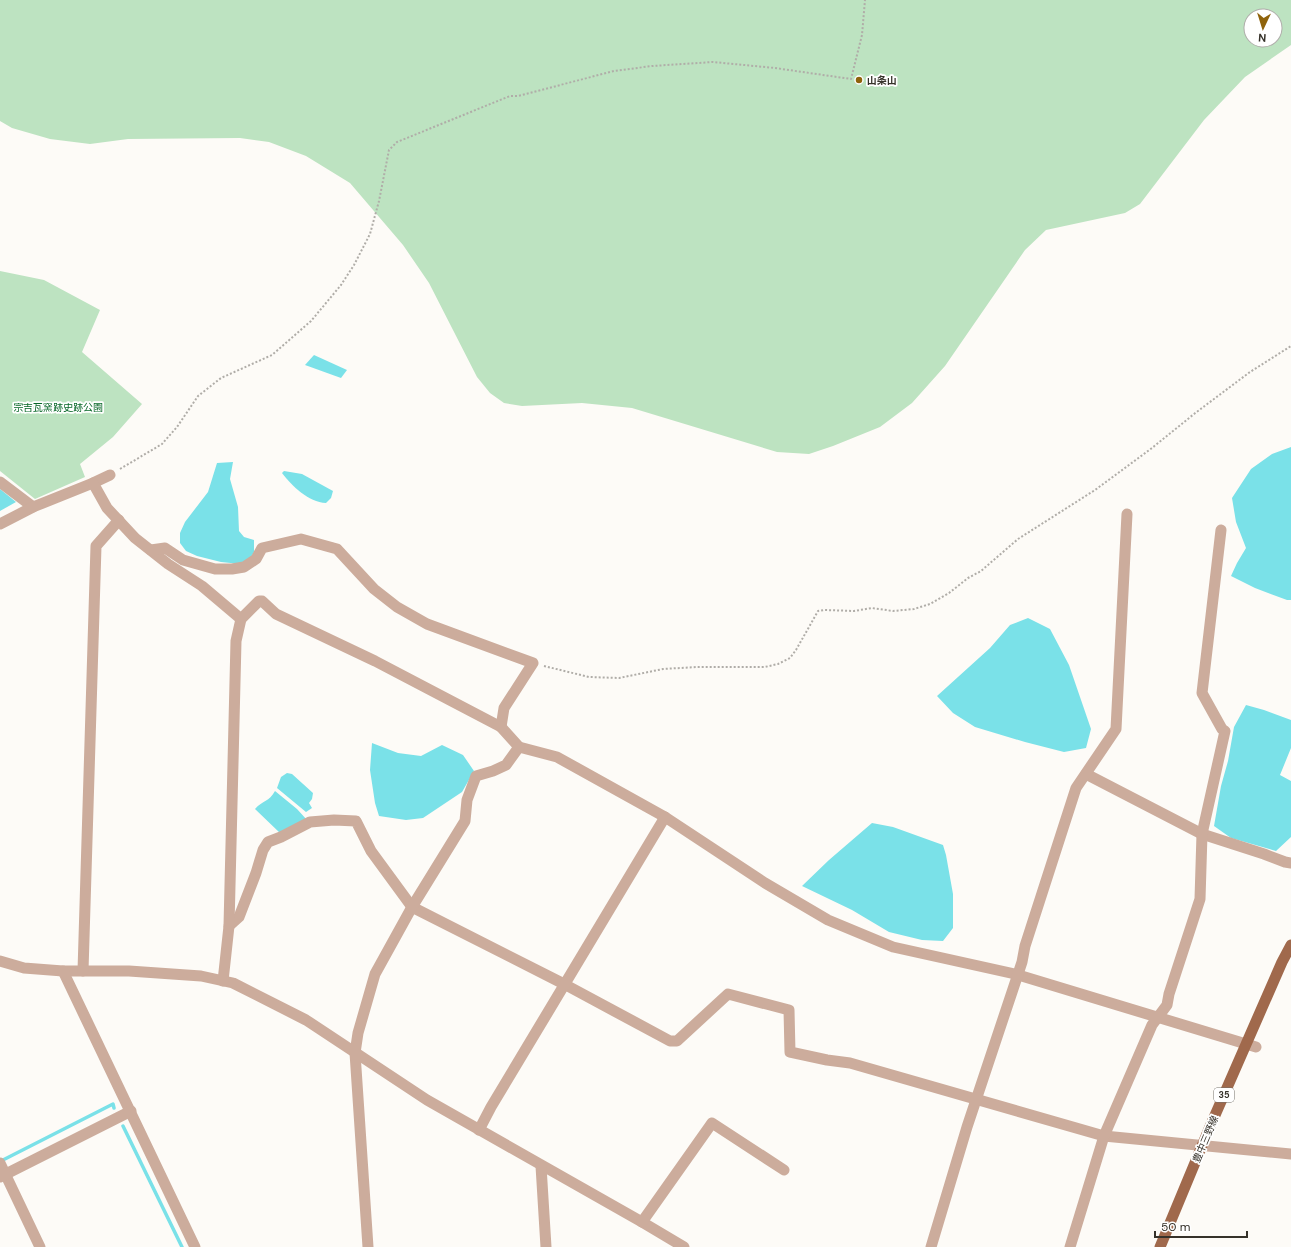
<svg xmlns="http://www.w3.org/2000/svg" width="1291" height="1247" viewBox="0 0 1291 1247" font-family="'DM Sans','Noto Sans JP',sans-serif">
<rect width="100%" height="100%" fill="#fdfbf7"/>
<g fill="#bde3c1" fill-rule="evenodd">
<path d="M0,0h1291v45l-46,32 -41,43 -64,84 -15,9 -79,17 -21,20 -80,116 -33,37 -32,24 -47,19 -24,8 -32,-2 -145,-44 -50,-5 -60,3 -18,-3 -14,-10 -13,-16 -48,-94 -26,-38 -53,-62 -44,-27 -37,-14 -29,-4 -112,1 -38,5 -40,-5 -38,-11 -12,-7zM1251,16h24v24h-24z"/>
<polygon points="0,271 44,280 100,310 82,352 142,404 113,437 80,464 85,477 35,499 0,471"/>
</g>
<g fill="#7ae1e8">
<polygon points="314,355 347,370 341,378 305,365"/>
<polygon points="1291,447 1291,600 1287,600 1255,588 1231,576 1237,563 1246,548 1236,522 1232,498 1251,469 1272,454"/>
<polygon points="233,462 230,479 238,507 239,531 244,537 254,540 254,552 250,559 240,564 221,562 197,556 186,551 180,543 180,533 185,522 208,492 217,463"/>
<path d="M284,471l18,3 31,17 -2,7 -5,5c-18,-1 -34,-17 -44,-30z"/>
<polygon points="0,489 16,502 0,511"/>
<polygon points="1028,618 1050,629 1069,665 1091,729 1086,748 1064,752 1025,742 975,727 953,713 937,696 990,648 1010,625"/>
<polygon points="1246,705 1264,710 1291,720 1291,748 1280,775 1291,781 1291,837 1276,851 1231,838 1214,826 1221,786 1228,761 1234,727"/>
<polygon points="372,743 398,753 421,756 442,745 463,755 474,771 462,792 423,818 406,820 379,816 375,803 370,770"/>
<polygon points="287,773 292,774 313,793 312,799 309,803 312,808 306,812 277,788 281,777"/>
<path d="M275,791l22,18 10,11 -27,13 -25,-24c8,-9 14,-7 20,-18z"/>
<polygon points="872,823 893,827 943,845 946,855 953,894 953,928 943,941 922,940 889,932 852,910 802,886 829,860"/>
</g>
<g fill="none" stroke-linecap="round" stroke-linejoin="round">
<g stroke="#7ae1e8" stroke-width="3.5">
<polyline points="123,1126 182,1247"/>
<polyline points="1,1161 113,1104 114,1108"/>
</g>
<g stroke="#b0ada8" stroke-width="2" stroke-dasharray="2 2" stroke-linecap="butt">
<polyline points="120,469 162,444 177,427 198,396 221,378 272,355 311,321 341,285 354,265 370,234 379,201 389,150 397,142 510,96 518,96 614,71 652,66 713,62 775,68 851,79 862,35 865,0"/>
<polyline points="544,666 589,677 619,678 663,669 697,667 765,667 778,664 790,658 796,650 818,611 825,610 854,611 872,608 893,611 914,609 930,604 949,593 968,578 981,571 1018,539 1095,490 1152,448 1194,414 1250,372 1291,346"/>
</g>
<g stroke="#ccac9c" stroke-width="11">
<polyline points="0,482 33,507 93,483 110,475"/>
<polyline points="93,483 107,508 135,538 168,564 202,586 241,619"/>
<polyline points="0,524 33,507"/>
<polyline points="151,550 165,548 183,560 215,569 232,569 244,567 256,559 262,548 301,539 337,549 374,589 397,607 427,624 533,663 504,708 501,727"/>
<polyline points="1086,774 1202,834 1264,854 1285,862 1291,863"/>
<polyline points="229,926 239,917 256,873 263,850 268,842 281,837 310,822 334,820 356,821 371,851 412,907 564,984 670,1041 677,1041 728,994 789,1010 790,1052 827,1060 850,1063 1104,1136 1291,1154"/>
<polyline points="0,961 24,968 63,971 129,971 201,976 233,983 306,1020 427,1100 642,1222 684,1247"/>
<polyline points="63,971 195,1247"/>
<polyline points="83,971 96,546 119,520"/>
<polyline points="223,981 229,926 236,641 241,619 259,601 262,601 276,614 375,661 501,727 519,747 557,757 665,817 765,883 828,920 893,947 1015,974 1256,1047"/>
<polyline points="479,1130 491,1107 665,817"/>
<polyline points="0,1163 40,1247"/>
<polyline points="541,1166 546,1247"/>
<polyline points="0,1177 131,1111"/>
<polyline points="642,1222 712,1123 784,1170"/>
<polyline points="368,1247 355,1053 358,1033 375,974 412,907 465,821 467,800 476,776 493,771 506,765 519,747"/>
<polyline points="931,1247 967,1127 1022,962 1025,946 1076,788 1116,729 1127,514"/>
<polyline points="1070,1247 1104,1136 1152,1025 1167,1005 1169,994 1200,899 1202,834 1225,731 1222,729 1202,693 1221,530"/>
</g>
<polyline stroke="#a0694c" stroke-width="11" points="1160,1247 1209,1129 1282,962 1291,945"/>
</g>
<circle fill="#8f630c" stroke="#fff" stroke-width="1.5" cx="859" cy="80" r="4"/>
<g text-anchor="middle" stroke-width="3.5" stroke-linejoin="round" paint-order="stroke">
<rect fill="#fff" stroke="#72706a" stroke-width="1" x="1214" y="1088" width="20" height="14" rx="3"/>
<g font-size="9" font-weight="bold" fill="#36322a">
<text x="1224" y="1098">35</text>
</g>
<g font-size="10" font-weight="bold" fill="#36322a" stroke="#fff" text-anchor="start">
<text x="867" y="84">山条山</text>
</g>
<g font-size="10" fill="#076727" stroke="#fff">
<text x="58" y="411">宗吉瓦窯跡史跡公園</text>
</g>
<g font-size="10" fill="#36322a" stroke="#fff">
<text transform="translate(1205 1139) rotate(-67)" y="4">豊中三野線</text>
</g>
</g>
<g transform="translate(1263 28) rotate(184)"><circle r="19" fill="#ffffff" stroke="#afadaa"/>
<path d="M0-3L7 15L0 10L-7 15Z" fill="#8f630c"/>
<text y="-6" font-size="11" font-weight="bold" text-anchor="middle" fill="#36322a">N</text>
</g>
<path d="M1155 1231v6h92v-6" fill="none" stroke="#36322a" stroke-width="2"/>
<text x="1161" y="1231" font-size="12" fill="#36322a" stroke="#ffffff" stroke-width="3" paint-order="stroke">50 m</text>
</svg>
